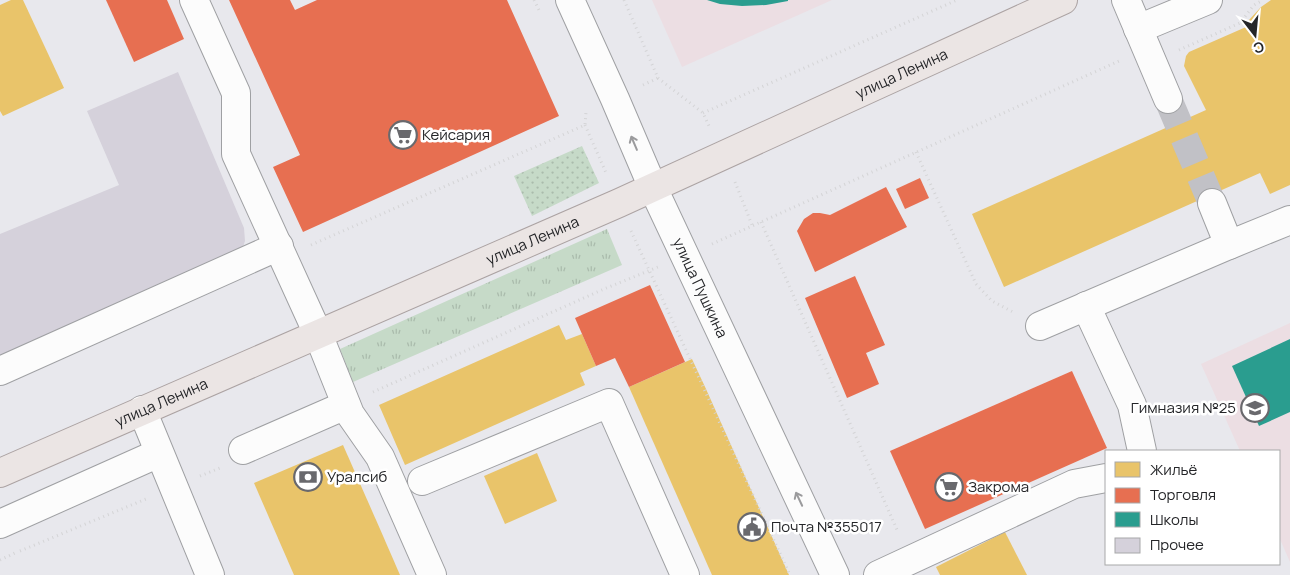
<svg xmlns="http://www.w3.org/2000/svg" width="1290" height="575" viewBox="0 0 1290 575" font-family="Manrope,sans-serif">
<defs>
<pattern id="grass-dots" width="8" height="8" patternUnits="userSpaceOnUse" patternTransform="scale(1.25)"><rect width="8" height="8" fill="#c6dac8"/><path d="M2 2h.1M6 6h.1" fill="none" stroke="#aabbac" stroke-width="1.8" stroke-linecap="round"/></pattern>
<pattern id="park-tufts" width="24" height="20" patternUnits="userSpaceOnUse" patternTransform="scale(1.25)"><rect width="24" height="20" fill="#c6dac8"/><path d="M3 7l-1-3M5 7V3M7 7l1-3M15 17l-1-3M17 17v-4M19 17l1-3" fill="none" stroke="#aabbac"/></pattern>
</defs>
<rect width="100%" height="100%" fill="#e8e8ed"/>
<g fill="#ecdee3">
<polygon points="652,0 832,0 682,67"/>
<polygon points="1290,323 1290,562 1279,537 1279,451 1240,451 1201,364"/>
</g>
<polygon fill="url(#grass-dots)" points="582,146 599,183 532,216 514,176"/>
<polygon fill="url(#park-tufts)" points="607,229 622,265 353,382 340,349"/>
<g fill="#e9c46a">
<polygon points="11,0 23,0 64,88 3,116 0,111 0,5"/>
<polygon points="1271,0 1290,0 1290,185 1270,194 1260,173 1004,287 972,214 1206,110 1184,66 1186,56 1189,52 1246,27 1249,20 1261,7"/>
<polygon points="559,325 566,340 582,334 596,366 580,373 585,385 405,465 379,405"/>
<polygon points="692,359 706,389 789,575 712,575 629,387"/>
<polygon points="343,445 380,529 400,575 294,575 254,483"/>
<polygon points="537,453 557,501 505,524 484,476"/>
<polygon points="1005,532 1027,575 940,575 936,567"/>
</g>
<g fill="#e76f51">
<polygon points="106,0 167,0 184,39 134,62"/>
<polygon points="229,0 290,0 295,10 317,0 507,0 559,116 303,232 273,167 300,155"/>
<polygon points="920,178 929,198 905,209 896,189"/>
<polygon points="886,187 907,227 815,272 797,231 804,219 813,213 820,213 830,215"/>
<polygon points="855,276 885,345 866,353 879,384 847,398 805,298"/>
<polygon points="650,285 685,362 629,387 615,358 596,366 575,318"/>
<polygon points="1072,371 1107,448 925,529 890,451"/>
</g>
<g fill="#2a9d8f">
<polygon points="707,0 788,0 788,1 766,5 742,6 720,4"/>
<polygon points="1290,339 1290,412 1259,426 1232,366"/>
</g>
<polygon fill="#d5d1db" points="178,72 244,228 245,241 243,247 0,362 0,234 119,185 87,111"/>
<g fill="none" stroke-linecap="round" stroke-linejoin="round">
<polyline stroke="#c1c1c6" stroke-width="28" stroke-dasharray="28 14" stroke-linecap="butt" points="1168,99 1212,203"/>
<defs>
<g id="minor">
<polyline points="194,0 236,93 236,154 318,334 350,414 380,457 432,575"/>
<path id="s1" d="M570,0l45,99 38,89 182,387"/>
<polyline points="1126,0 1168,99"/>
<polyline points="1138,29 1208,0"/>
<polyline points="1212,203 1229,245 1290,220"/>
<polyline points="1086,306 1132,405 1142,451"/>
<polyline points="1040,326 1229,245"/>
<polyline points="0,371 279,246"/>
<polyline points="142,410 210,575"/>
<polyline points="243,450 346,405"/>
<polyline points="422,481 609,403 685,575"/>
<polyline points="0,524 159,453"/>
<polyline points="878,575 1074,484 1106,478"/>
</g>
<g id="major">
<path id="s2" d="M0,473l619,-270 444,-203"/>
</g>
</defs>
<use href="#minor" stroke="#9fa0a3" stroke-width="30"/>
<use href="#major" stroke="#aca3a3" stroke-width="30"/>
<g stroke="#d4d4d6" stroke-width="3" stroke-dasharray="1 4" stroke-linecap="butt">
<polyline points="534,0 540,12"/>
<polyline points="624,0 658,78 703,113 710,128"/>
<polyline points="1179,50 1240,23 1254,5 1263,0"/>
<polyline points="643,85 658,78"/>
<polyline points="703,113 957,0"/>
<polyline points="585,125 607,175"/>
<polyline points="916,152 976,284 992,301 1013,312"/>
<polyline points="735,182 752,225"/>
<polyline points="761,222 898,532"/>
<polyline points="631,231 790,575"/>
<polyline points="712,244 1119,61"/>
<polyline points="311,245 585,125 586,112 587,112"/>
<polyline points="373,392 604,289 658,267"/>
<polyline points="200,476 220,468"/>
<polyline points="20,551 146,499"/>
<polyline points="0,560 15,553"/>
</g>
<use href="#minor" stroke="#fcfcfc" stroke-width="28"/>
<use href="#major" stroke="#ebe5e4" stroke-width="28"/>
</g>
<defs><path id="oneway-shaft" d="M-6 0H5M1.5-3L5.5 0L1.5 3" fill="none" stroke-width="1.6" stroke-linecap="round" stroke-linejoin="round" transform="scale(1.25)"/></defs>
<g stroke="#9b9b9d">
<use href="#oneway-shaft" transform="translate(634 143) rotate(-113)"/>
<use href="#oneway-shaft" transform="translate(799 499) rotate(-115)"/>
</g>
<defs>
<symbol id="supermarket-ring" viewBox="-11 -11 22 22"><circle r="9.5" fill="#fff" stroke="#69696d" stroke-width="1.5"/><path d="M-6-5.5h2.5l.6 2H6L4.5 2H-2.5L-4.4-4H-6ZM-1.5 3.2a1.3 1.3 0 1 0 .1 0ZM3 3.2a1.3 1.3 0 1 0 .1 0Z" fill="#69696d"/></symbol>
<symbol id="school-ring" viewBox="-11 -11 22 22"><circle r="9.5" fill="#fff" stroke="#69696d" stroke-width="1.5"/><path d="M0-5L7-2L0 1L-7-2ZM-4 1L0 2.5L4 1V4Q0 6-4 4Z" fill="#69696d"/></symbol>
<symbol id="bank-ring" viewBox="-11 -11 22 22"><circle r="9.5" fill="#fff" stroke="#69696d" stroke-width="1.5"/><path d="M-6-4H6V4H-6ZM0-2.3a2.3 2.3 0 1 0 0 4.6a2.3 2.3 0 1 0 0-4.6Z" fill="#69696d"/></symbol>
<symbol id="civic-ring" viewBox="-11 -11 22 22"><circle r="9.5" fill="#fff" stroke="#69696d" stroke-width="1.5"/><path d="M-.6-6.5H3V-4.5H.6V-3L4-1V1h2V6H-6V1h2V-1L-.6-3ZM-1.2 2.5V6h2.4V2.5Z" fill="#69696d"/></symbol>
</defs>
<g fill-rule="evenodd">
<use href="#supermarket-ring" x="387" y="119" width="32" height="32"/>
<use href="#school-ring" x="1239" y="392" width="32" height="32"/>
<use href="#bank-ring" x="292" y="461" width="32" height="32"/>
<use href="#supermarket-ring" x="933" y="471" width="32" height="32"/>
<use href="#civic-ring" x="736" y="511" width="32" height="32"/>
</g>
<g text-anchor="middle" stroke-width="5" stroke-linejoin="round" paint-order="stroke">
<g font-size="15" fill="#242528" stroke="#fff">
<text dy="5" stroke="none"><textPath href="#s2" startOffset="986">улица Ленина</textPath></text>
<text dy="5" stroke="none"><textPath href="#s2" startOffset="581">улица Ленина</textPath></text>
<text dy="5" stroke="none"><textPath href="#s1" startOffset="316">улица Пушкина</textPath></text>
<text dy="5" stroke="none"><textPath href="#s2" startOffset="176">улица Ленина</textPath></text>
</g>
<g font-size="15" fill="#242528" stroke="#fff" text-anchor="start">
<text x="422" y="140">Кейсария</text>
<text x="1236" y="413" text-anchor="end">Гимназия №25</text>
<text x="327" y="482">Уралсиб</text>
<text x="968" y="492">Закрома</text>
<text x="771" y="532">Почта №355017</text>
</g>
</g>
<rect x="1105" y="450" width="175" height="115" fill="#ffffff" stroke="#a7a8a9"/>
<rect x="1115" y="462" width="25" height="15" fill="#e9c46a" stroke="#a7a8a9"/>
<text x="1150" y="475" font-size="15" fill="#242528">Жильё</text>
<rect x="1115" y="488" width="25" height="15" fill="#e76f51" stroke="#a7a8a9"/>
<text x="1150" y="500" font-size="15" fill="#242528">Торговля</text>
<rect x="1115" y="512" width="25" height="15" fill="#2a9d8f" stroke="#a7a8a9"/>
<text x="1150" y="525" font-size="15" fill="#242528">Школы</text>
<rect x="1115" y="538" width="25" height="15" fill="#d5d1db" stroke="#a7a8a9"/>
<text x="1150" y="550" font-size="15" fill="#242528">Прочее</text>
<g transform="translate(1255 35) rotate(164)" stroke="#ffffff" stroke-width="4" paint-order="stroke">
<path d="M0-4L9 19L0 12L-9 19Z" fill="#242528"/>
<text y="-8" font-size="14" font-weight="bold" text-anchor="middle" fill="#242528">С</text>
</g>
</svg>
